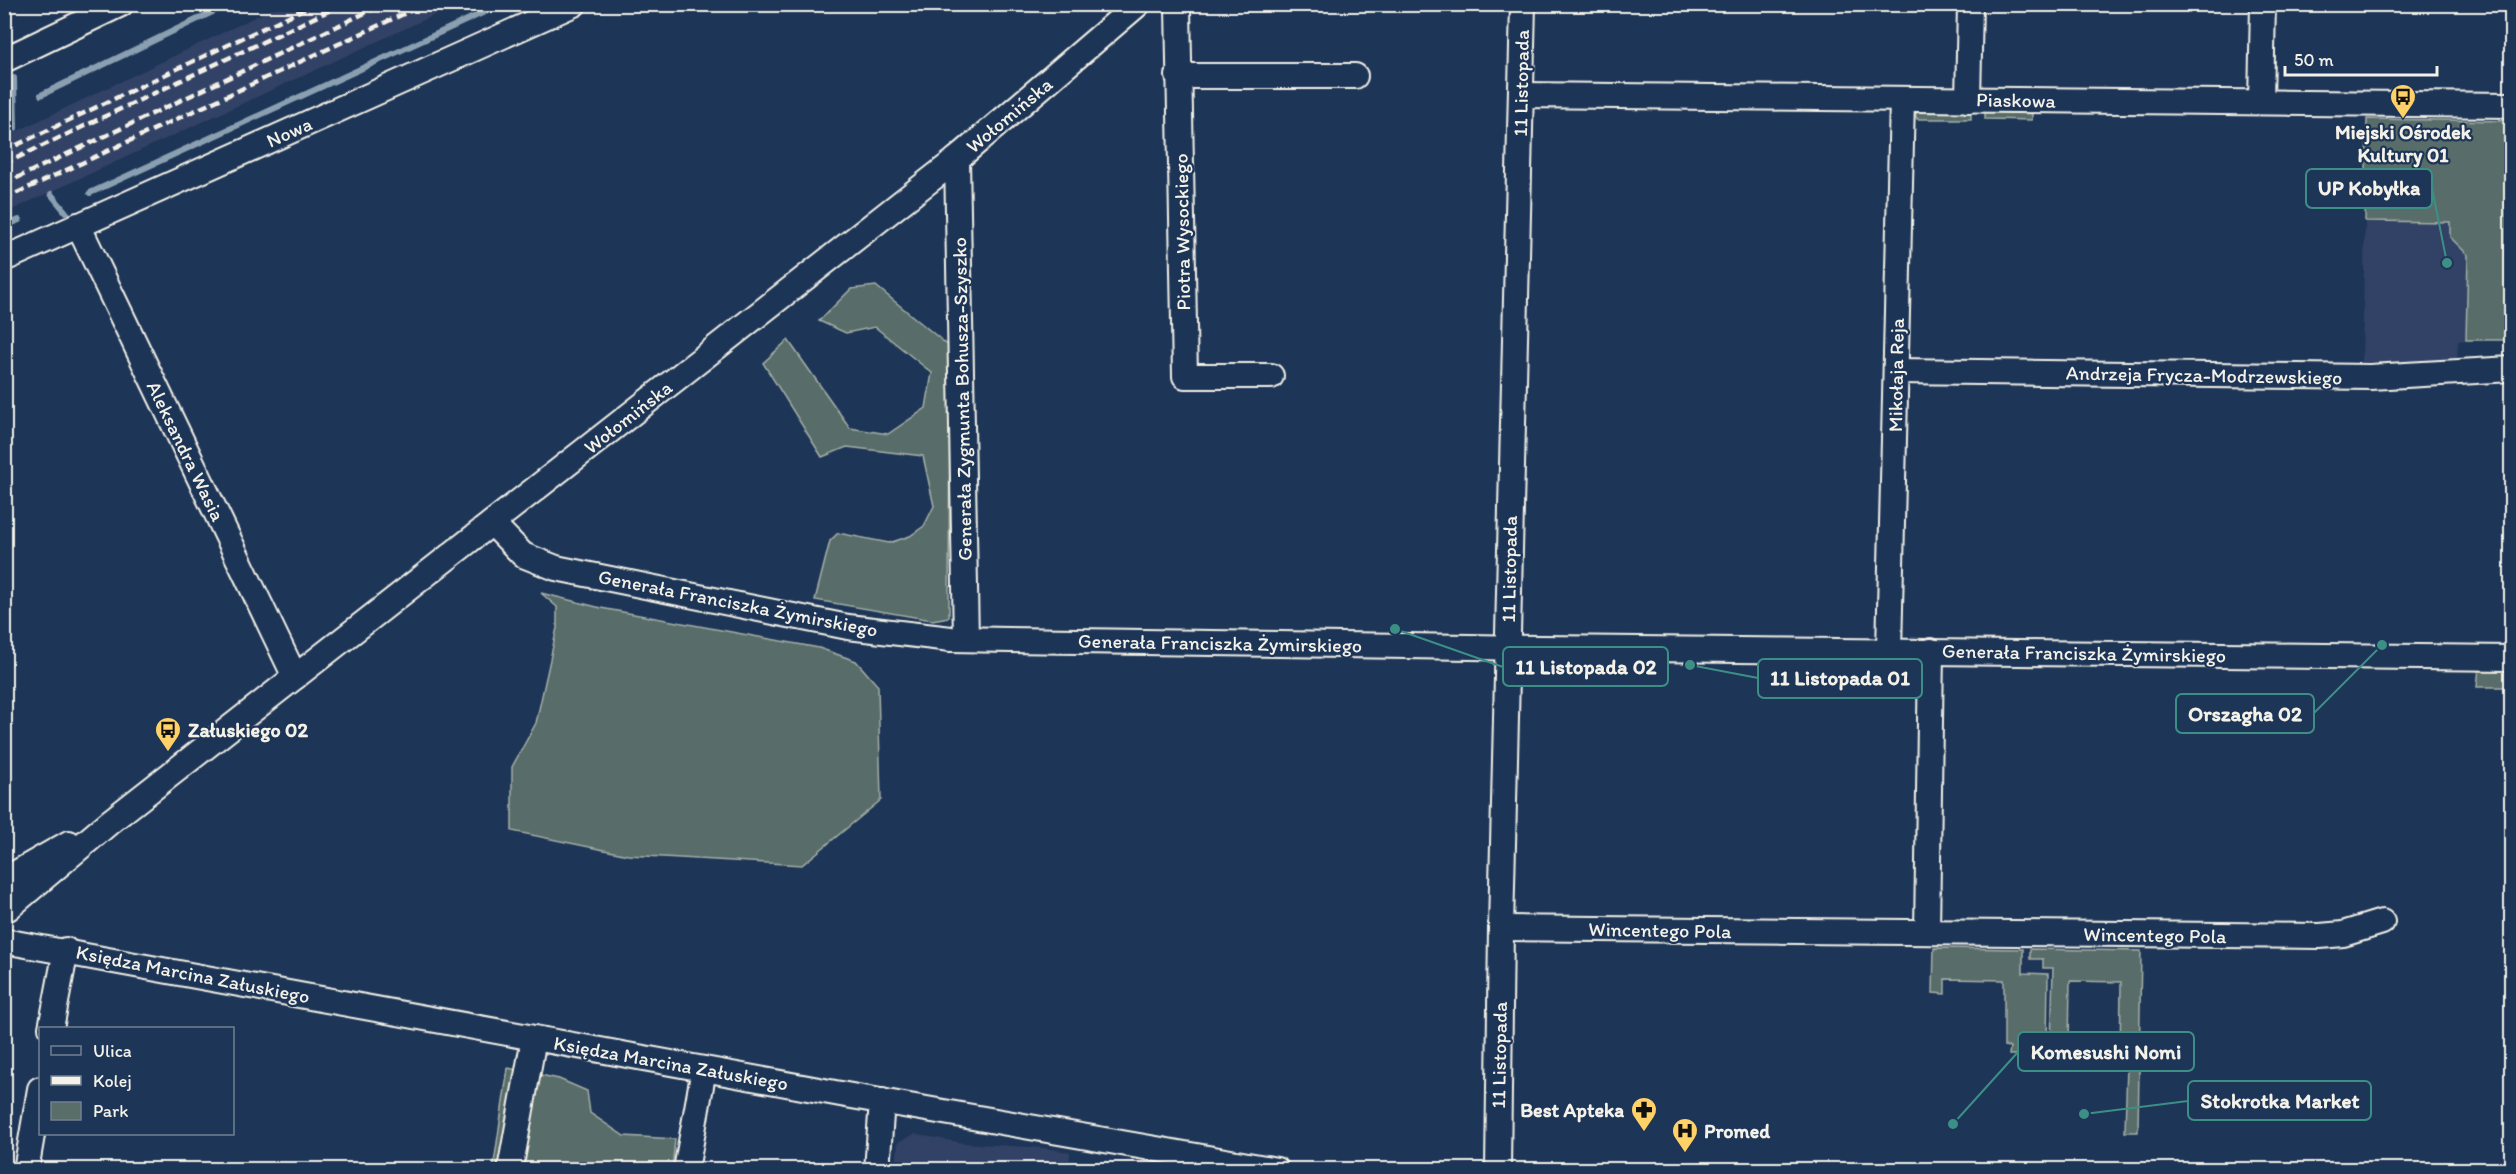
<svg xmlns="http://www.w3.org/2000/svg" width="2516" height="1174" viewBox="0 0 2516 1174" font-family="Itim,sans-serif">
<rect width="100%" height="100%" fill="#1d3557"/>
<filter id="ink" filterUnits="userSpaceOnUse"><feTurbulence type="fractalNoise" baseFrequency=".0167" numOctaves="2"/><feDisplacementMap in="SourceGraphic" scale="12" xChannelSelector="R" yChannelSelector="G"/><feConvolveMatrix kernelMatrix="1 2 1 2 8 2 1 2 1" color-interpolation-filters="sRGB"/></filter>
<g filter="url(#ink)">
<g fill="#304266">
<polygon points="280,5 456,5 5,213 5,137"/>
<polygon points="2365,221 2450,222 2450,237 2468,255 2466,340 2458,341 2457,364 2362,362"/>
<polygon points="915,1134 963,1143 1044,1148 1070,1152 1069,1169 896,1169 898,1142"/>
</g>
<g fill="#596d69" stroke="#a6afa8" stroke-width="1.5">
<polygon points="1971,110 1971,119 1917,119 1915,114 1920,111"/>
<polygon points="1985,110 2027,111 2032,114 2032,120 1985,119"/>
<polygon points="2367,119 2511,121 2511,340 2466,340 2468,255 2450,237 2450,222 2365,221"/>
<polygon points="876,286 950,347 949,617 932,620 815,600 830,541 838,533 889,543 910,536 924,526 934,506 923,456 847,447 822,457 763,363 788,340 850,428 888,434 926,408 932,373 875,327 846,333 819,321 851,289"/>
<polygon points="541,593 601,608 819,648 856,661 878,686 881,800 802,865 628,855 512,831 512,767 536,723 557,628 557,607"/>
<polygon points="2479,668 2511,669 2511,687 2477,687"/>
<polygon points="1934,948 2023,949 2023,973 2048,974 2047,1047 2030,1047 2023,1055 2009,1055 2010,1047 2004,1046 2004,980 1945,979 1945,994 1933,993"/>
<polygon points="2030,949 2141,951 2138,1132 2125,1132 2127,1064 2120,1064 2121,982 2070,981 2069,1047 2051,1047 2053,968 2043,968 2043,959 2030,959"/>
<polygon points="508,1068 559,1079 587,1091 590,1113 624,1136 675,1139 672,1169 493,1170"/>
</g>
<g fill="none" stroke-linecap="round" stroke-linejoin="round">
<g stroke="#8aa0b1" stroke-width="6">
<polyline points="14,78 15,128"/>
<polyline points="41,95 229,4"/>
<polyline points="90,193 502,4"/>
<polyline points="51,194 69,216"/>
<polyline points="4,227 19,220"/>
</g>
<defs>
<g id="minor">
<polyline points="1176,4 1178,7 1185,376 1271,376"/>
<polyline points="4,60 121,4"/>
<polyline points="1178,76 1355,76"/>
<polyline points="1521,95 2512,105"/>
<polyline points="1968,100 1970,4"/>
<polyline points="2261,102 2263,4"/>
<polyline points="957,159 966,639"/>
<polyline points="78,225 295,677"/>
<polyline points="4,259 574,4"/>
<polyline points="1896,371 2370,377 2512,369"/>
<polyline points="492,523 523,555 556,568 848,627 951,639 1541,648 2512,658"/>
<polyline points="1889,651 1902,99"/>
<polyline points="4,880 69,843"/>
<polyline points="8,908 111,821 957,159 1138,4"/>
<polyline points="1501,928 2320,936 2343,934 2382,922"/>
<polyline points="1927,932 1931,651"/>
<polyline points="4,941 846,1095 1277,1170"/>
<polyline points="51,1028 66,950"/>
<polyline points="26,1170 40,1089"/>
<polyline points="510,1170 534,1038"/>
<polyline points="686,1170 704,1069"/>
<polyline points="877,1170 882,1101"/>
<polyline points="1498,1170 1501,928 1523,4"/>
</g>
</defs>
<use href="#minor" stroke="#f4f1e8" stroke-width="28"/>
<use href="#minor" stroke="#1d3557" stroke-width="24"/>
<g stroke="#f4f1e8" stroke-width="4.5" stroke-dasharray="9 4.5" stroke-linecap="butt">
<polyline points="4,151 314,4"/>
<polyline points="4,164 343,4"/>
<polyline points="4,184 384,4"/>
<polyline points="4,199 425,4"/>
</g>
</g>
</g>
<defs>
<symbol id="bus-pin" viewBox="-11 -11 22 30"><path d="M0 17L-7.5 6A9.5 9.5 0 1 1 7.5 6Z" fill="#ffd166" stroke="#1d3557"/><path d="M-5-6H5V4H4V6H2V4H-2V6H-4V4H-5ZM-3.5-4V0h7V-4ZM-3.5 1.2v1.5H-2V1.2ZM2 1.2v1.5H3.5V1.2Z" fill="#111"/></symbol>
<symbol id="pharmacy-pin" viewBox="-11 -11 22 30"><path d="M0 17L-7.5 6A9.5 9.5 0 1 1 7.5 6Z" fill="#ffd166" stroke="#1d3557"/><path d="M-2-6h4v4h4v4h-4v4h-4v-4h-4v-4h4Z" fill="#111"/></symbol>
<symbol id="hospital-pin" viewBox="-11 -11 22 30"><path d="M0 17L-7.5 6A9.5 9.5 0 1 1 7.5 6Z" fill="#ffd166" stroke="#1d3557"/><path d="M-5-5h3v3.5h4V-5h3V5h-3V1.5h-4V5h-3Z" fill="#111"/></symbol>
</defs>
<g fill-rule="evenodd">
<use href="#bus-pin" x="2388" y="82" width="30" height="40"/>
<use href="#bus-pin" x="153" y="715" width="30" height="40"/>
<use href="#pharmacy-pin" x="1629" y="1095" width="30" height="40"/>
<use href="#hospital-pin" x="1670" y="1116" width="30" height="40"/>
</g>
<g text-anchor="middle" stroke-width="4.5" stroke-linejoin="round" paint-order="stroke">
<g font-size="20" fill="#f4f1e8" stroke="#1d3557">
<text transform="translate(1521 83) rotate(-89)" y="7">11 Listopada</text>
<text transform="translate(2016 100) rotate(1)" y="7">Piaskowa</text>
<text transform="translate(1009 115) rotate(-40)" y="7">Wołomińska</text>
<text transform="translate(289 132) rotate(-24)" y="7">Nowa</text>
<text transform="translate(1182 232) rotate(-91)" y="7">Piotra Wysockiego</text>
<text transform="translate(1896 375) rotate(-89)" y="7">Mikołaja Reja</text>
<text transform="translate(2204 375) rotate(1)" y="7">Andrzeja Frycza-Modrzewskiego</text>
<text transform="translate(962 399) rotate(-91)" y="7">Generała Zygmunta Bohusza-Szyszko</text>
<text transform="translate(628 417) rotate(-38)" y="7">Wołomińska</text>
<text transform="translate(186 451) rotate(64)" y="7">Aleksandra Wasia</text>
<text transform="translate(1509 569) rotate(-89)" y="7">11 Listopada</text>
<text transform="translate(738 603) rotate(11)" y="7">Generała Franciszka Żymirskiego</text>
<text transform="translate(1220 643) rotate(1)" y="7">Generała Franciszka Żymirskiego</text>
<text transform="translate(2084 653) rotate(1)" y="7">Generała Franciszka Żymirskiego</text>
<text transform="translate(1660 930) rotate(1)" y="7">Wincentego Pola</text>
<text transform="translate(2155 935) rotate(1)" y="7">Wincentego Pola</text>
<text transform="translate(193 974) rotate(11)" y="7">Księdza Marcina Załuskiego</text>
<text transform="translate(1499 1055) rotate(-89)" y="7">11 Listopada</text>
<text transform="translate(671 1063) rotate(10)" y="7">Księdza Marcina Załuskiego</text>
</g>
<g font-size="20" font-weight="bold" fill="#f4f1e8" stroke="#1d3557" text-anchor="start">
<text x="2403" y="139" text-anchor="middle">Miejski Ośrodek<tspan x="2403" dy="23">Kultury 01</tspan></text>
<text x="188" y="737">Załuskiego 02</text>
<text x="1624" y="1117" text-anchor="end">Best Apteka</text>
<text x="1704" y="1138">Promed</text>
</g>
</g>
<path fill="none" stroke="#3d8f86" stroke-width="2" d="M2447 263L2432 188M1395 629L1503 667M1690 665L1758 678M2382 645L2314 713M1953 1124L2018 1052M2084 1114L2188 1101"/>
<g fill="#3d8f86" stroke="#1d3557" stroke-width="2">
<circle cx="2447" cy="263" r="6"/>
<circle cx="1395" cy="629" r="6"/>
<circle cx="1690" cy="665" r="6"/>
<circle cx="2382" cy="645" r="6"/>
<circle cx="1953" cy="1124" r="6"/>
<circle cx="2084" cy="1114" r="6"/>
</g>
<g fill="#1d3557" stroke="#3d8f86" stroke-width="2">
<rect x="2306" y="169" width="126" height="39" rx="6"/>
<rect x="1503" y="647" width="165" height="39" rx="6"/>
<rect x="1758" y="659" width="164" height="39" rx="6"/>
<rect x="2176" y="694" width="138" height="39" rx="6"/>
<rect x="2018" y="1032" width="176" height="39" rx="6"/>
<rect x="2188" y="1081" width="183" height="39" rx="6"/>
</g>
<g font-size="21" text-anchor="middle" font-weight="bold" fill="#f4f1e8">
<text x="2369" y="195">UP Kobyłka</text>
<text x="1586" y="674">11 Listopada 02</text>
<text x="1840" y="685">11 Listopada 01</text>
<text x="2245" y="721">Orszagha 02</text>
<text x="2106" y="1059">Komesushi Nomi</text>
<text x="2280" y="1108">Stokrotka Market</text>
</g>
<rect width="2516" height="1174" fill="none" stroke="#1d3557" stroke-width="24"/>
<rect x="12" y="12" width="2492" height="1150" fill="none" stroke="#f4f1e8" stroke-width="2" filter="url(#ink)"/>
<rect x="39" y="1027" width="195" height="108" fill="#1d3557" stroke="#738091" stroke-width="1.5"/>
<rect x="51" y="1046" width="30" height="9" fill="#1d3557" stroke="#738091" stroke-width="1.5"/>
<text x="93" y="1057" font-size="18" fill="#f4f1e8">Ulica</text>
<rect x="51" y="1076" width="30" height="9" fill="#f4f1e8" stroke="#738091" stroke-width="1.5"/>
<text x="93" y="1087" font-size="18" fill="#f4f1e8">Kolej</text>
<rect x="51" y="1102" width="30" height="18" fill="#596d69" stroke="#738091" stroke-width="1.5"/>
<text x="93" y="1117" font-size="18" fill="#f4f1e8">Park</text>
<path d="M2285 66v9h152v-9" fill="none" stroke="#f4f1e8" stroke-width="3"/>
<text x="2294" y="66" font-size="18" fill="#f4f1e8" stroke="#1d3557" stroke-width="4.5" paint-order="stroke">50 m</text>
</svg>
